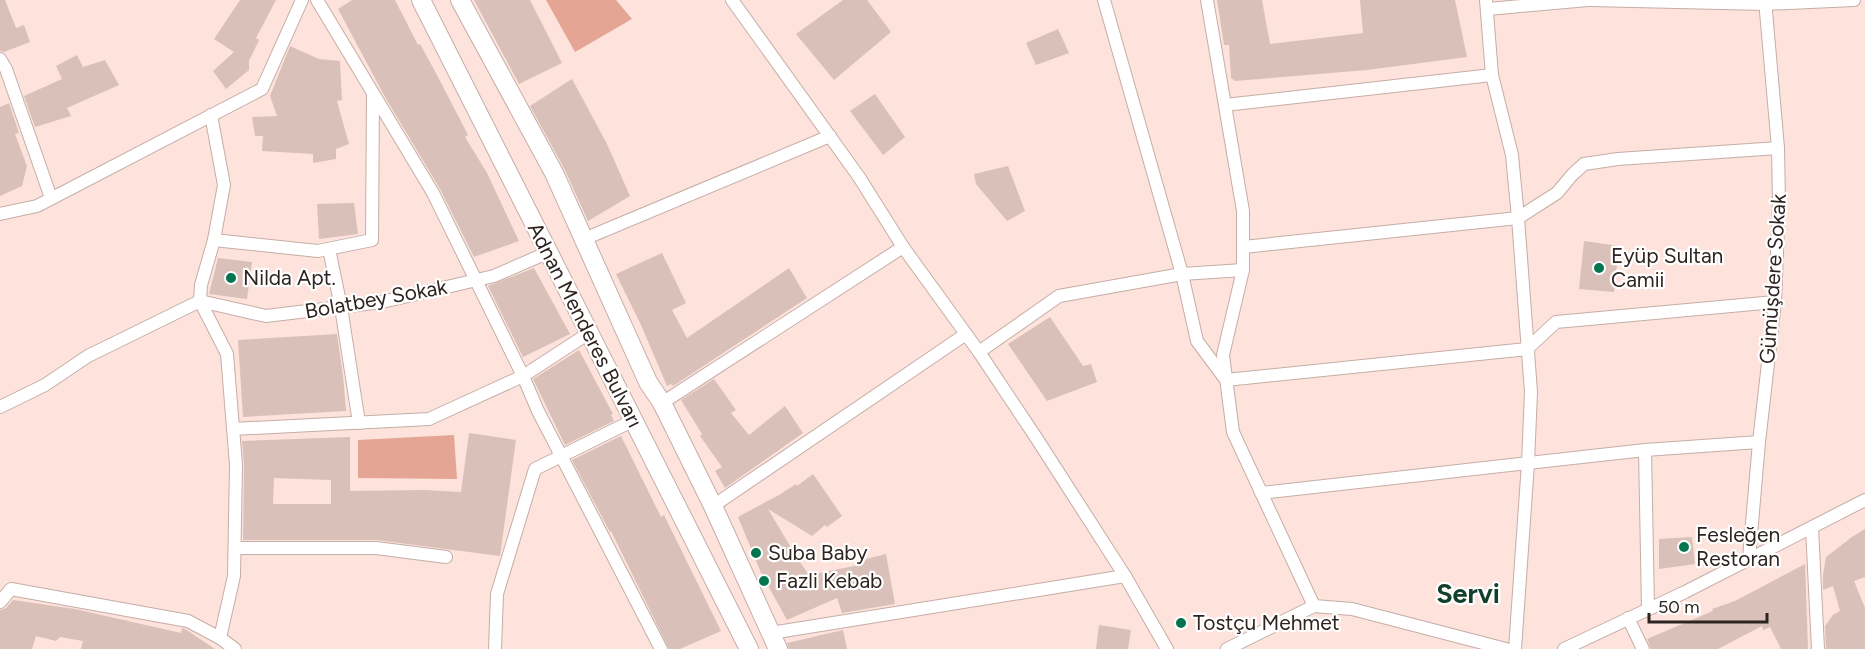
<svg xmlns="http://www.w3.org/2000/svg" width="1865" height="649" viewBox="0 0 1865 649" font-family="Figtree,sans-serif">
<rect width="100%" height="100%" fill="#fde3dc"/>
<g fill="#e5a594">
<polygon points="546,0 616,0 632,19 575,52"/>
<polygon points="454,435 457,479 358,478 358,440"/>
</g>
<g fill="#d9c0b9" fill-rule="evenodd">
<polygon points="0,0 5,0 16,28 24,25 30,42 4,52 0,51"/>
<polygon points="240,0 276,0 256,38 259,40 249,61 249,70 226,89 213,71 234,52 214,39"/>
<polygon points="352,0 395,0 418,45 420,44 437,75 468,135 465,137 487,173 519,241 474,257 440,189 385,97 338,9"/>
<polygon points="474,0 530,0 562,63 519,84"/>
<polygon points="843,0 867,0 891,32 834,80 796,34"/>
<polygon points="1217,0 1262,0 1270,44 1363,33 1360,0 1455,0 1467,57 1367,70 1235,81 1231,78 1229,45 1224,45"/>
<polygon points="1058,29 1069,53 1036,65 1026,43"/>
<polygon points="290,46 319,59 340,61 342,100 337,101 349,144 336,149 336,159 313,163 313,154 262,151 263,136 255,136 252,117 277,116 270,96"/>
<polygon points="77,55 83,67 105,60 119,85 67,108 71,116 35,127 24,96 62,79 56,66"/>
<polygon points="572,79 607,144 630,196 588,221 564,168 530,106"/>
<polygon points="875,94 905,137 883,155 850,111"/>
<polygon points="9,103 19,133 15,134 27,166 22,186 0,196 0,107"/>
<polygon points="1008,166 1025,211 1007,221 976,184 974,174"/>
<polygon points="354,203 358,234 319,239 317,204"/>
<polygon points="1584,241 1619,246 1614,292 1579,289"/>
<polygon points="662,253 686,303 672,310 687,338 789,268 807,298 673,386 671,384 667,386 641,325 616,274"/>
<polygon points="218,258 252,262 247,299 209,294"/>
<polygon points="534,268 570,334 523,357 488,286"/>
<polygon points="1050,317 1083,366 1091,364 1097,382 1047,401 1008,344"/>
<polygon points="337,334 343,376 346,411 243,417 238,340"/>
<polygon points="579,350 613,414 611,415 614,421 565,445 533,379"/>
<polygon points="714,379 736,410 731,413 749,435 785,406 803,433 725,488 715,471 722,467 700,436 702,434 681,400"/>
<path d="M469,433l47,7 -16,116 -124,-16h-133l1,-75 -2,-24 108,-4v54l75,-1 36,2zM274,478l57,2v24h-58z"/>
<polygon points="621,436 661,517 664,515 721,631 680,649 669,649 611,531 610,532 572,460"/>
<polygon points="813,474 842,516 827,527 825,525 812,536 768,509 796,556 809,575 859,565 858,561 886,554 895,604 842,613 837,598 787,620 761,573 738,517 779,495 796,484 797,486"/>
<polygon points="1865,529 1865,577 1854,581 1865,608 1865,649 1826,649 1825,626 1833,615 1840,611 1833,586 1823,590 1823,575 1826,557 1852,537"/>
<polygon points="1692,537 1695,564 1659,569 1659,539"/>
<polygon points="1805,564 1808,649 1781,649 1770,627 1763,630 1762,626 1718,649 1651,649 1647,639 1713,611 1712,609 1735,601"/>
<polygon points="13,600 75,609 181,633 182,628 185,629 215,649 81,649 83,641 60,637 56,641 36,636 32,649 0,649 0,610 6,608"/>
<polygon points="1099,625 1131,630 1128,649 1096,649"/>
<polygon points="843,630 847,649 789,649 787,643"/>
</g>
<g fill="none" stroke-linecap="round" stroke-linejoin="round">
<defs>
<g id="minor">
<polyline points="732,0 859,177 903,247 979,352 1037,439 1125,576 1167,649"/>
<polyline points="1104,0 1182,274 1197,341 1226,380 1527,349 1556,322 1775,302"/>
<polyline points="1207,0 1243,211 1243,270 1223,355 1233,432 1314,606"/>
<polyline points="1486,0 1492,75 1512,155 1518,218 1531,392 1528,463 1515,649"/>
<polyline points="1590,0 1765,4 1854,0"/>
<polyline points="1488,9 1588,0"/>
<polyline points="0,59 6,69 51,198"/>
<polyline points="373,93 433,193 523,376 538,411 661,649"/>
<polyline points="1225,105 1492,75"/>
<polyline points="0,214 37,206 262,89 302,0"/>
<polyline points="584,239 830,136"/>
<polyline points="214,240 318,251 372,240 373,93 317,0"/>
<polyline points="1243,247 1518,218 1557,193 1572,175 1584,164 1618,159 1778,148"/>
<polyline points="329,249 341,307 359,423"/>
<polyline points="200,301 227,354 236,465 234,576 220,638 235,649"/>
<polyline points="200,301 266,316 382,302 494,276 549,252"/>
<polyline points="979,352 1059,296 1182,274 1243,270"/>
<polyline points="662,403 903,247"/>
<polyline points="0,407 45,385 88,356 200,301 201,285 214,240 224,185 211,115"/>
<polyline points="233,429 429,419 523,376 589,333"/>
<polyline points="1645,450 1648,608"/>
<polyline points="1261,493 1645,450 1759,442"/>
<polyline points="713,506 966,334"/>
<polyline points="1812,528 1818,649"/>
<polyline points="235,548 376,548 446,557"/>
<polyline points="1749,558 1759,442 1775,302 1779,203 1778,148 1765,0"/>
<polyline points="0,602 11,589 188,621 220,638"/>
<polyline points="1628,618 1643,649"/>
<polyline points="771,633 1125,576"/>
<polyline points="495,649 497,594 535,469 634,420"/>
<polyline points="1227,649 1314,606 1352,609 1506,649"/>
<polyline points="1564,649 1685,592 1865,500"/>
</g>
<g id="secondary">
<polyline points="421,0 749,649"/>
<polyline points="460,0 554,173 648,382 662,403 713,506 778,649"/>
</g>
</defs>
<use href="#minor" stroke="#c6ada7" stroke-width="14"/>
<use href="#secondary" stroke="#c6ada7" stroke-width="20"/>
<use href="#minor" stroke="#fff" stroke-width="12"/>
<use href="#secondary" stroke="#fff" stroke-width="18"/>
</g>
<g fill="#02754f" stroke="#fff" stroke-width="2">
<circle cx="1599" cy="268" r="6"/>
<circle cx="231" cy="278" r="6"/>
<circle cx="1684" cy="547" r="6"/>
<circle cx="756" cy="553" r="6"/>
<circle cx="764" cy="581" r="6"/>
<circle cx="1181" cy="623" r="6"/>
</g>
<g text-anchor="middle" stroke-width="4.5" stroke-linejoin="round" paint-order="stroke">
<g font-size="21" fill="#2d2421" stroke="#fff" text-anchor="start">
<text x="1611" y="263">Eyüp Sultan<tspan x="1611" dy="24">Camii</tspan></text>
<text x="243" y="285">Nilda Apt.</text>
<text x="1696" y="542">Fesleğen<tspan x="1696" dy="24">Restoran</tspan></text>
<text x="768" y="560">Suba Baby</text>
<text x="776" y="588">Fazli Kebab</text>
<text x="1193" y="630">Tostçu Mehmet</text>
</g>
<g font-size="21" fill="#2d2421" stroke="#fff">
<text transform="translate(1773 279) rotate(-86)" y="7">Gümüşdere Sokak</text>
<text transform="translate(376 299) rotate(-10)" y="7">Bolatbey Sokak</text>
<text transform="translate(585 325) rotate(63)" y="7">Adnan Menderes Bulvarı</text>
</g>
<g font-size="27" font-weight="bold" fill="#13402d" stroke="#fff">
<text x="1468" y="603">Servi</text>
</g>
</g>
<path d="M1649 613v9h118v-9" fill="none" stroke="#2d2421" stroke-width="3"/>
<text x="1658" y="613" font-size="18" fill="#2d2421" stroke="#ffffff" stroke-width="4.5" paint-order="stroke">50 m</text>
</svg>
